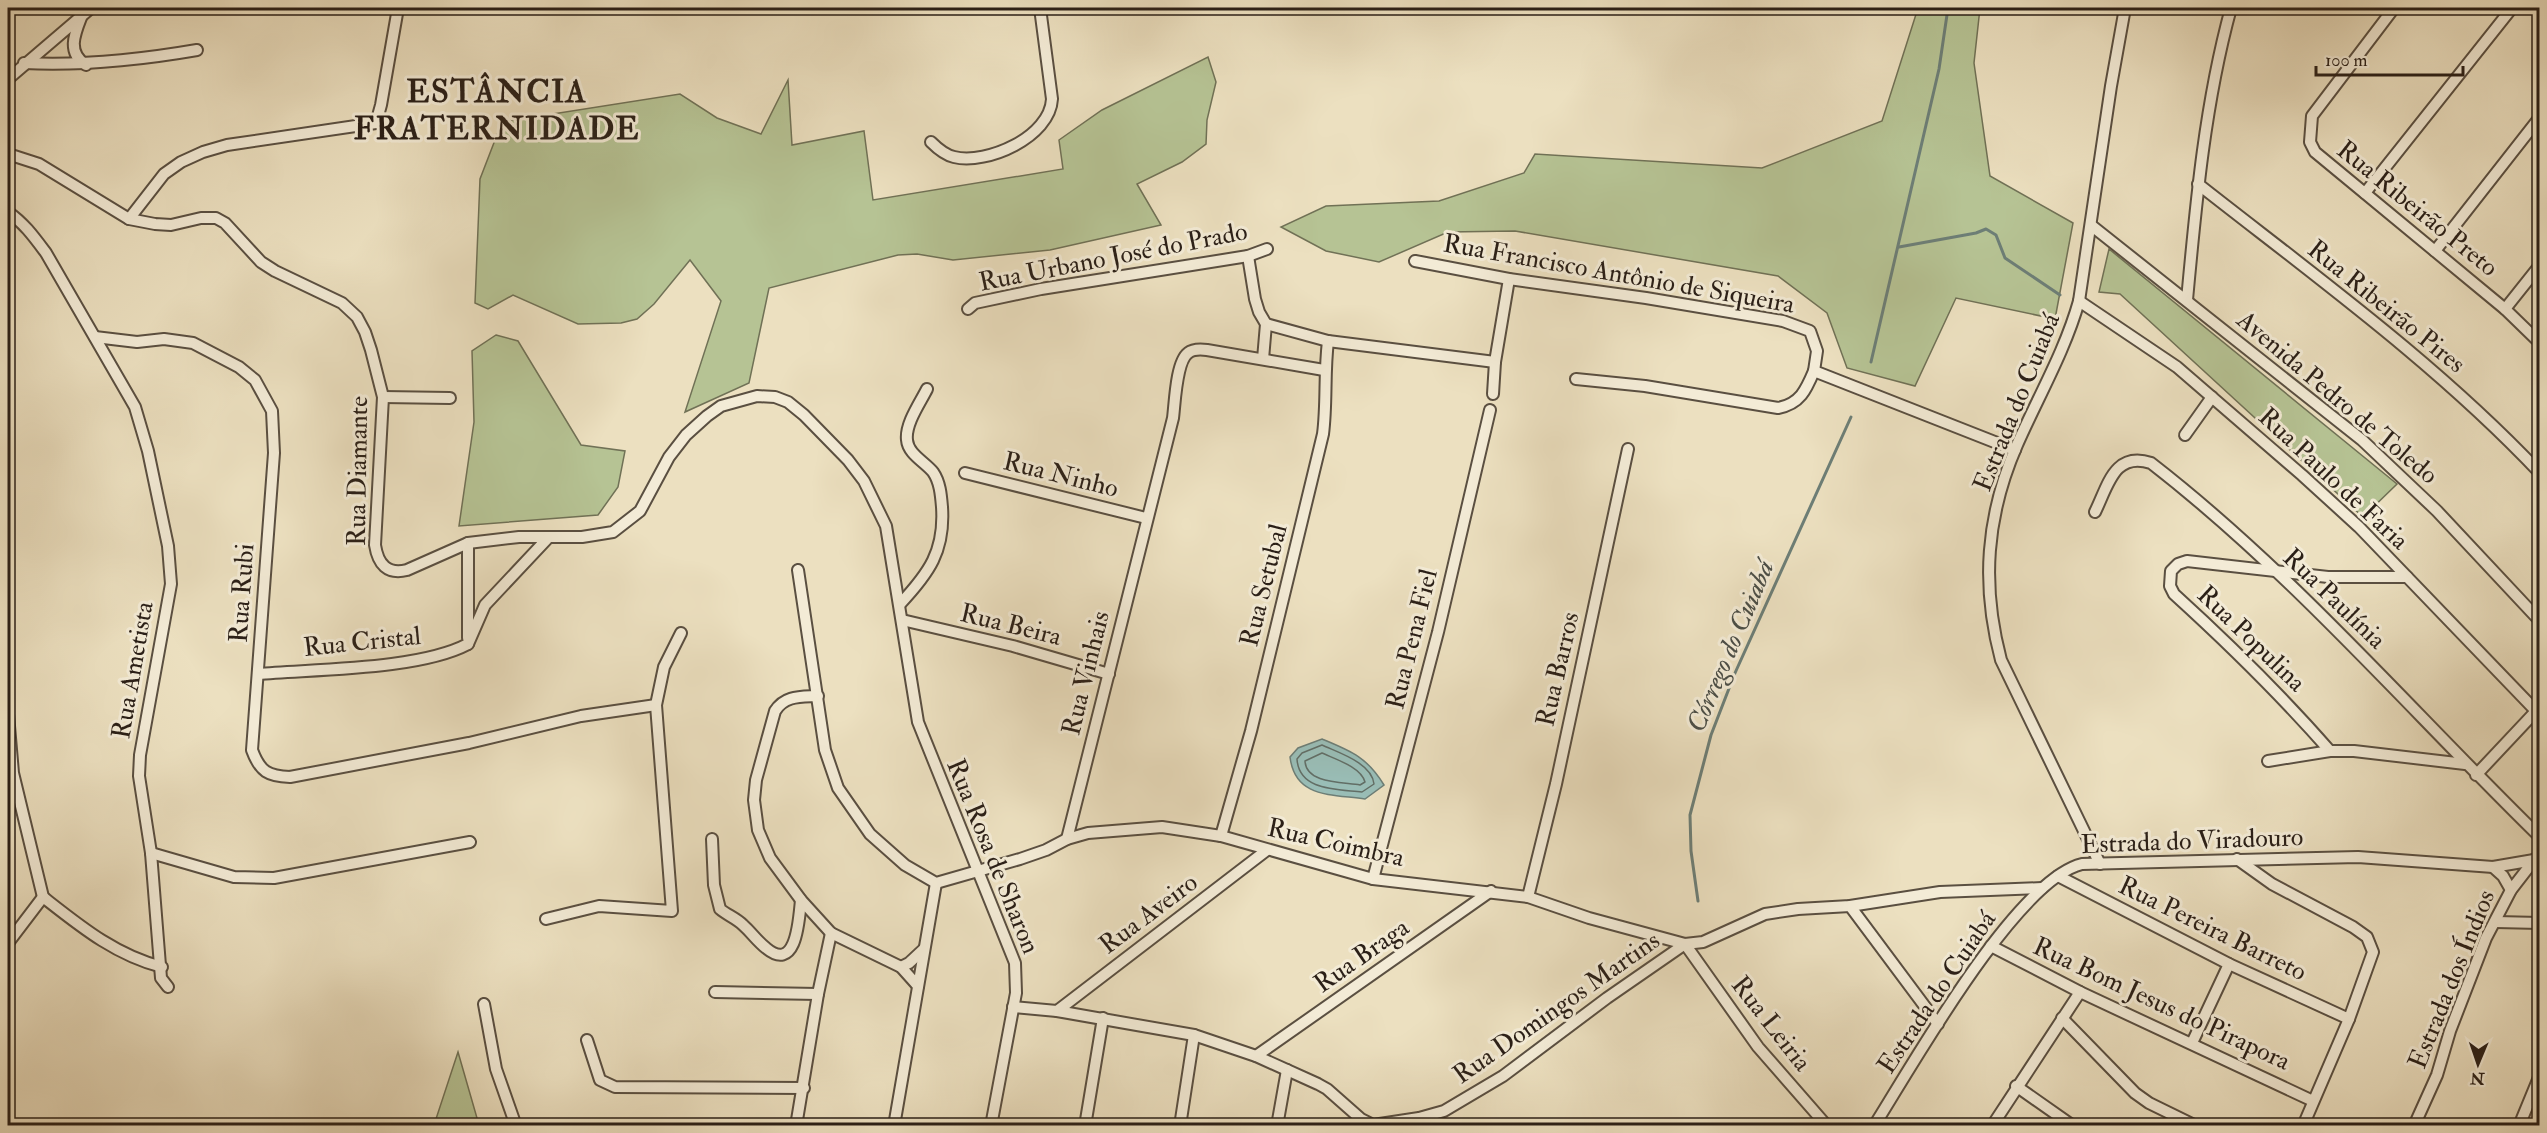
<svg xmlns="http://www.w3.org/2000/svg" width="2547" height="1133" viewBox="0 0 2547 1133" font-family="'IM FELL Double Pica',serif">
<rect width="100%" height="100%" fill="#ece0c0"/>
<filter id="stains"><feTurbulence type="fractalNoise" baseFrequency=".00333" numOctaves="4"/><feColorMatrix values="0 0 0 0 .2 0 0 0 0 .09 0 0 0 0 .02 0 0 0 .5 -.17"/></filter>
<radialGradient id="worn" r=".72"><stop offset=".6" stop-color="#630" stop-opacity="0"/><stop offset="1" stop-color="#630" stop-opacity=".3"/></radialGradient>
<g fill="#b6c394" stroke="#707156" stroke-width="1.5">
<polygon points="1918,8 1980,8 1974,63 1990,176 2073,223 2055,319 1956,298 1915,386 1847,368 1827,313 1778,276 1515,231 1448,232 1379,262 1326,251 1281,227 1326,206 1439,201 1524,173 1535,154 1762,168 1882,121"/>
<polygon points="1208,57 1216,82 1207,120 1206,144 1182,162 1137,184 1161,225 1050,250 953,260 917,254 898,255 769,288 749,383 685,412 721,301 690,260 654,304 637,319 621,323 578,324 513,295 488,309 475,303 480,179 502,122 680,94 717,118 761,134 788,80 792,145 864,131 873,200 1063,169 1059,140 1102,110"/>
<polygon points="2109,249 2397,484 2363,517 2120,294 2099,292"/>
<polygon points="496,335 518,341 581,445 625,451 618,487 598,515 459,526 474,422 472,351"/>
<polygon points="458,1052 479,1125 434,1125"/>
</g>
<path fill="#99bdb6" stroke="#6d7e76" stroke-width="1.5" d="M1322,739c29,12 45,18 62,46l-19,14c-34,-5 -70,-1 -75,-42l8,-9z"/>
<g fill="none" stroke-linecap="round" stroke-linejoin="round">
<g stroke="#626e66" stroke-width="1.5">
<path d="M1322,745c17,8 50,18 52,39l-12,8c-25,-3 -63,-1 -65,-33l5,-6z"/>
<path d="M1322,753c13,6 39,14 43,29l-5,3c-17,-3 -54,-1 -55,-24z"/>
</g>
<g stroke="#6d7e76" stroke-width="3">
<polyline points="1899,247 1976,233 1986,229 1996,235 2005,258 2060,295"/>
<polyline points="1871,362 1939,69 1948,8"/>
<polyline points="1698,901 1691,851 1690,815 1711,735 1735,673 1851,417"/>
</g>
<defs>
<g id="minor">
<path d="M77,8l5,7c-7,18 -16,37 4,50"/>
<polyline points="2394,8 2312,116 2310,142 2315,152 2505,309 2540,343"/>
<path d="M24,63c59,3 115,-3 173,-13"/>
<polyline points="8,79 91,8"/>
<path d="M931,142c6,6 14,13 23,15 33,8 96,-20 98,-58l-12,-91"/>
<path d="M8,154l31,10 90,55 26,5 16,1 30,-7h15l9,5 36,39 14,9 67,32 15,14 8,15 6,18 12,47 -8,148c3,19 12,30 32,25l61,-27 51,-6h63l31,-5 27,-21 29,-54 17,-22 21,-19 14,-10 36,-10 18,1 13,5 16,13 44,45 16,21 22,45 32,196 97,241 1,30 -25,133"/>
<path d="M2198,184c117,92 239,180 342,289"/>
<polyline points="2365,193 2512,8"/>
<path d="M8,212c16,11 26,25 38,41l89,154 13,44 20,95 3,38 -31,171 -1,21 12,77 10,125 7,9"/>
<polyline points="129,219 164,174 181,162 203,152 227,145 376,123 381,105 398,8"/>
<polyline points="2092,226 2362,440 2437,511 2540,621"/>
<polyline points="2435,251 2540,117"/>
<polyline points="1248,256 1255,299 1259,312 1266,324 1263,359"/>
<polyline points="1415,261 1509,279 1646,298 1783,321 1810,331 1817,351 1814,371 2015,450"/>
<path d="M2187,300c9,-98 18,-197 44,-292"/>
<polyline points="2079,301 2177,367 2302,475 2359,527 2537,712"/>
<polyline points="968,309 975,303 1041,289 1248,256 1267,249"/>
<polyline points="2505,309 2540,265"/>
<polyline points="1266,324 1328,341 1495,362"/>
<path d="M95,337l42,5 27,-3 29,4 46,24 16,13 17,31 2,42 -22,297c8,22 16,26 38,27l179,-34 112,-27 75,-11"/>
<path d="M1576,379l69,7 133,22c22,-4 28,-18 36,-37"/>
<polyline points="1493,394 1495,362 1509,279"/>
<polyline points="383,397 450,398"/>
<polyline points="2185,435 2212,397"/>
<polyline points="965,473 1146,518"/>
<path d="M2095,512c13,-26 19,-61 56,-49 142,110 260,248 389,374"/>
<polyline points="468,543 468,638"/>
<polyline points="798,570 825,750 838,788 870,834 905,865 936,883 1020,859 1046,850 1067,839 1088,833 1162,827 1221,836 1373,879 1528,897 1589,918 1685,944 1703,942 1765,914 1798,909 1850,906 1940,892 2042,888"/>
<path d="M900,604c29,-31 45,-53 42,-97 -1,-12 -2,-25 -9,-35 -8,-10 -25,-18 -26,-32 -2,-16 13,-37 20,-51"/>
<polyline points="902,620 1013,646 1109,674"/>
<polyline points="468,644 485,605 547,539"/>
<path d="M258,674c57,-5 161,-4 210,-30"/>
<path d="M818,696c-17,1 -33,-1 -43,15l-19,69 -2,20 4,30 12,28 31,42 30,33 70,34 17,19"/>
<polyline points="8,714 13,773 43,897"/>
<path d="M2330,751c-49,-56 -101,-107 -156,-157l-4,-8 1,-15 7,-7 9,-3 141,16h79"/>
<polyline points="2268,761 2330,751 2354,751 2465,764"/>
<polyline points="2476,775 2539,708"/>
<path d="M1221,836l30,-105 72,-297c4,-31 1,-61 5,-93"/>
<path d="M712,839l2,46 6,24c7,6 16,9 23,16 8,7 14,16 23,23 31,26 33,-30 35,-48"/>
<path d="M1067,839l106,-421c2,-15 3,-56 15,-65 5,-4 12,-4 19,-3l117,20"/>
<polyline points="151,853 234,877 274,878 470,842"/>
<polyline points="2237,859 2272,884 2353,927 2367,937 2373,952 2349,1019 2303,1126"/>
<path d="M2100,864l-99,-204c-20,-75 -15,-144 16,-215 21,-48 48,-94 62,-144l32,-215 14,-78"/>
<polyline points="2493,867 2503,876 2511,890"/>
<polyline points="2058,876 2229,964 2349,1019"/>
<polyline points="1373,879 1438,632 1490,410"/>
<path d="M43,897c37,29 72,58 119,70"/>
<polyline points="1528,897 1556,784 1628,449"/>
<polyline points="1850,906 1938,1024"/>
<polyline points="546,919 599,906 672,911 656,705 664,667 681,633"/>
<polyline points="2496,922 2540,923"/>
<polyline points="8,943 43,897"/>
<polyline points="1685,944 1758,1047 1827,1126"/>
<polyline points="1991,946 2080,992 2313,1101"/>
<polyline points="901,967 909,963 924,949"/>
<polyline points="715,992 818,994"/>
<polyline points="484,1004 496,1069 516,1126"/>
<polyline points="1013,1007 1057,1011 1194,1035 1256,1056 1318,1084 1327,1089 1361,1119 1373,1125 1419,1118 1444,1111 1503,1076 1607,998 1685,944"/>
<polyline points="1057,1011 1267,850"/>
<polyline points="2062,1018 2135,1093 2149,1103 2196,1126"/>
<polyline points="587,1040 600,1080 615,1087 804,1088"/>
<polyline points="2192,1043 2229,964"/>
<polyline points="1256,1056 1491,891"/>
<polyline points="2016,1086 2073,1126"/>
<polyline points="796,1126 818,994 831,933"/>
<polyline points="894,1126 936,883"/>
<polyline points="1085,1126 1103,1018"/>
<polyline points="1180,1126 1194,1035"/>
<polyline points="1277,1126 1287,1070"/>
<path d="M1874,1126c38,-60 142,-246 208,-262l276,-7 135,10 41,-7"/>
<polyline points="1992,1126 2080,992"/>
<polyline points="2414,1126 2437,1075 2450,1031 2486,938 2511,890 2535,859"/>
<polyline points="2519,1126 2540,1075"/>
</g>
</defs>
<use href="#minor" stroke="#5a4f41" stroke-width="14"/>
<use href="#minor" stroke="#f3ebd6" stroke-width="10"/>
</g>
<g text-anchor="middle" stroke-width="6" stroke-linejoin="round" paint-order="stroke">
<g font-size="26" fill="#2a1f17" stroke="#f3ebd6">
<text transform="translate(2418 208) rotate(39)" y="9">Rua Ribeirão Preto</text>
<text transform="translate(1113 256) rotate(-11)" y="9">Rua Urbano José do Prado</text>
<text transform="translate(1619 273) rotate(10)" y="9">Rua Francisco Antônio de Siqueira</text>
<text transform="translate(2387 306) rotate(39)" y="9">Rua Ribeirão Pires</text>
<text transform="translate(2338 397) rotate(40)" y="9">Avenida Pedro de Toledo</text>
<text transform="translate(2016 402) rotate(-68)" y="9">Estrada do Cuiabá</text>
<text transform="translate(357 471) rotate(-89)" y="9">Rua Diamante</text>
<text transform="translate(1061 474) rotate(14)" y="9">Rua Ninho</text>
<text transform="translate(2334 478) rotate(43)" y="9">Rua Paulo de Faria</text>
<text transform="translate(1263 585) rotate(-76)" y="9">Rua Setubal</text>
<text transform="translate(241 593) rotate(-86)" y="9">Rua Rubi</text>
<text transform="translate(2335 598) rotate(44)" y="9">Rua Paulínia</text>
<text transform="translate(1011 624) rotate(14)" y="9">Rua Beira</text>
<text transform="translate(2252 638) rotate(44)" y="9">Rua Populina</text>
<text transform="translate(1411 639) rotate(-76)" y="9">Rua Pena Fiel</text>
<text transform="translate(362 641) rotate(-6)" y="9">Rua Cristal</text>
<text transform="translate(1557 669) rotate(-77)" y="9">Rua Barros</text>
<text transform="translate(132 670) rotate(-80)" y="9">Rua Ametista</text>
<text transform="translate(1085 673) rotate(-76)" y="9">Rua Vinhais</text>
<text transform="translate(2192 840) rotate(-2)" y="9">Estrada do Viradouro</text>
<text transform="translate(1336 842) rotate(13)" y="9">Rua Coimbra</text>
<text transform="translate(994 856) rotate(68)" y="9">Rua Rosa de Sharon</text>
<text transform="translate(1148 913) rotate(-37)" y="9">Rua Aveiro</text>
<text transform="translate(2213 928) rotate(26)" y="9">Rua Pereira Barreto</text>
<text transform="translate(1361 955) rotate(-35)" y="9">Rua Braga</text>
<text transform="translate(2451 979) rotate(-68)" y="9">Estrada dos Índios</text>
<text transform="translate(1936 992) rotate(-56)" y="9">Estrada do Cuiabá</text>
<text transform="translate(2162 1003) rotate(25)" y="9">Rua Bom Jesus do Pirapora</text>
<text transform="translate(1556 1007) rotate(-35)" y="9">Rua Domingos Martins</text>
<text transform="translate(1772 1023) rotate(52)" y="9">Rua Leiria</text>
</g>
<g font-size="27" font-style="italic" fill="#4b4e47" stroke="#f3ebd6">
<text transform="translate(1730 646) rotate(-67)" y="9">Córrego do Cuiabá</text>
</g>
<g font-size="32" font-weight="bold" letter-spacing="1.5" fill="#2a1f17" stroke="#f3ebd6">
<text x="497" y="102">ESTÂNCIA<tspan x="497" dy="37">FRATERNIDADE</tspan></text>
</g>
</g>
<rect width="2547" height="1133" fill="none" stroke="#ece0c0" stroke-width="30"/>
<rect x="9" y="9" width="2529" height="1115" fill="none" stroke="#2a1f17" stroke-width="3"/>
<rect x="15" y="15" width="2517" height="1103" fill="none" stroke="#2a1f17" stroke-width="1.5"/>
<g transform="translate(2478 1064) rotate(182)" stroke="#f3ebd6" stroke-width="4.5" paint-order="stroke">
<path d="M0-4.5L10 22L0 15L-10 22Z" fill="#2a1f17"/>
<text y="-9" font-size="16" font-weight="bold" text-anchor="middle" fill="#2a1f17">N</text>
</g>
<path d="M2316 66v9h147v-9" fill="none" stroke="#2a1f17" stroke-width="3"/>
<text x="2325" y="66" font-size="18" fill="#2a1f17" stroke="#f3ebd6" stroke-width="4.5" paint-order="stroke">100 m</text>
<rect width="100%" height="100%" filter="url(#stains)"/>
<rect width="100%" height="100%" fill="url(#worn)"/>
</svg>
